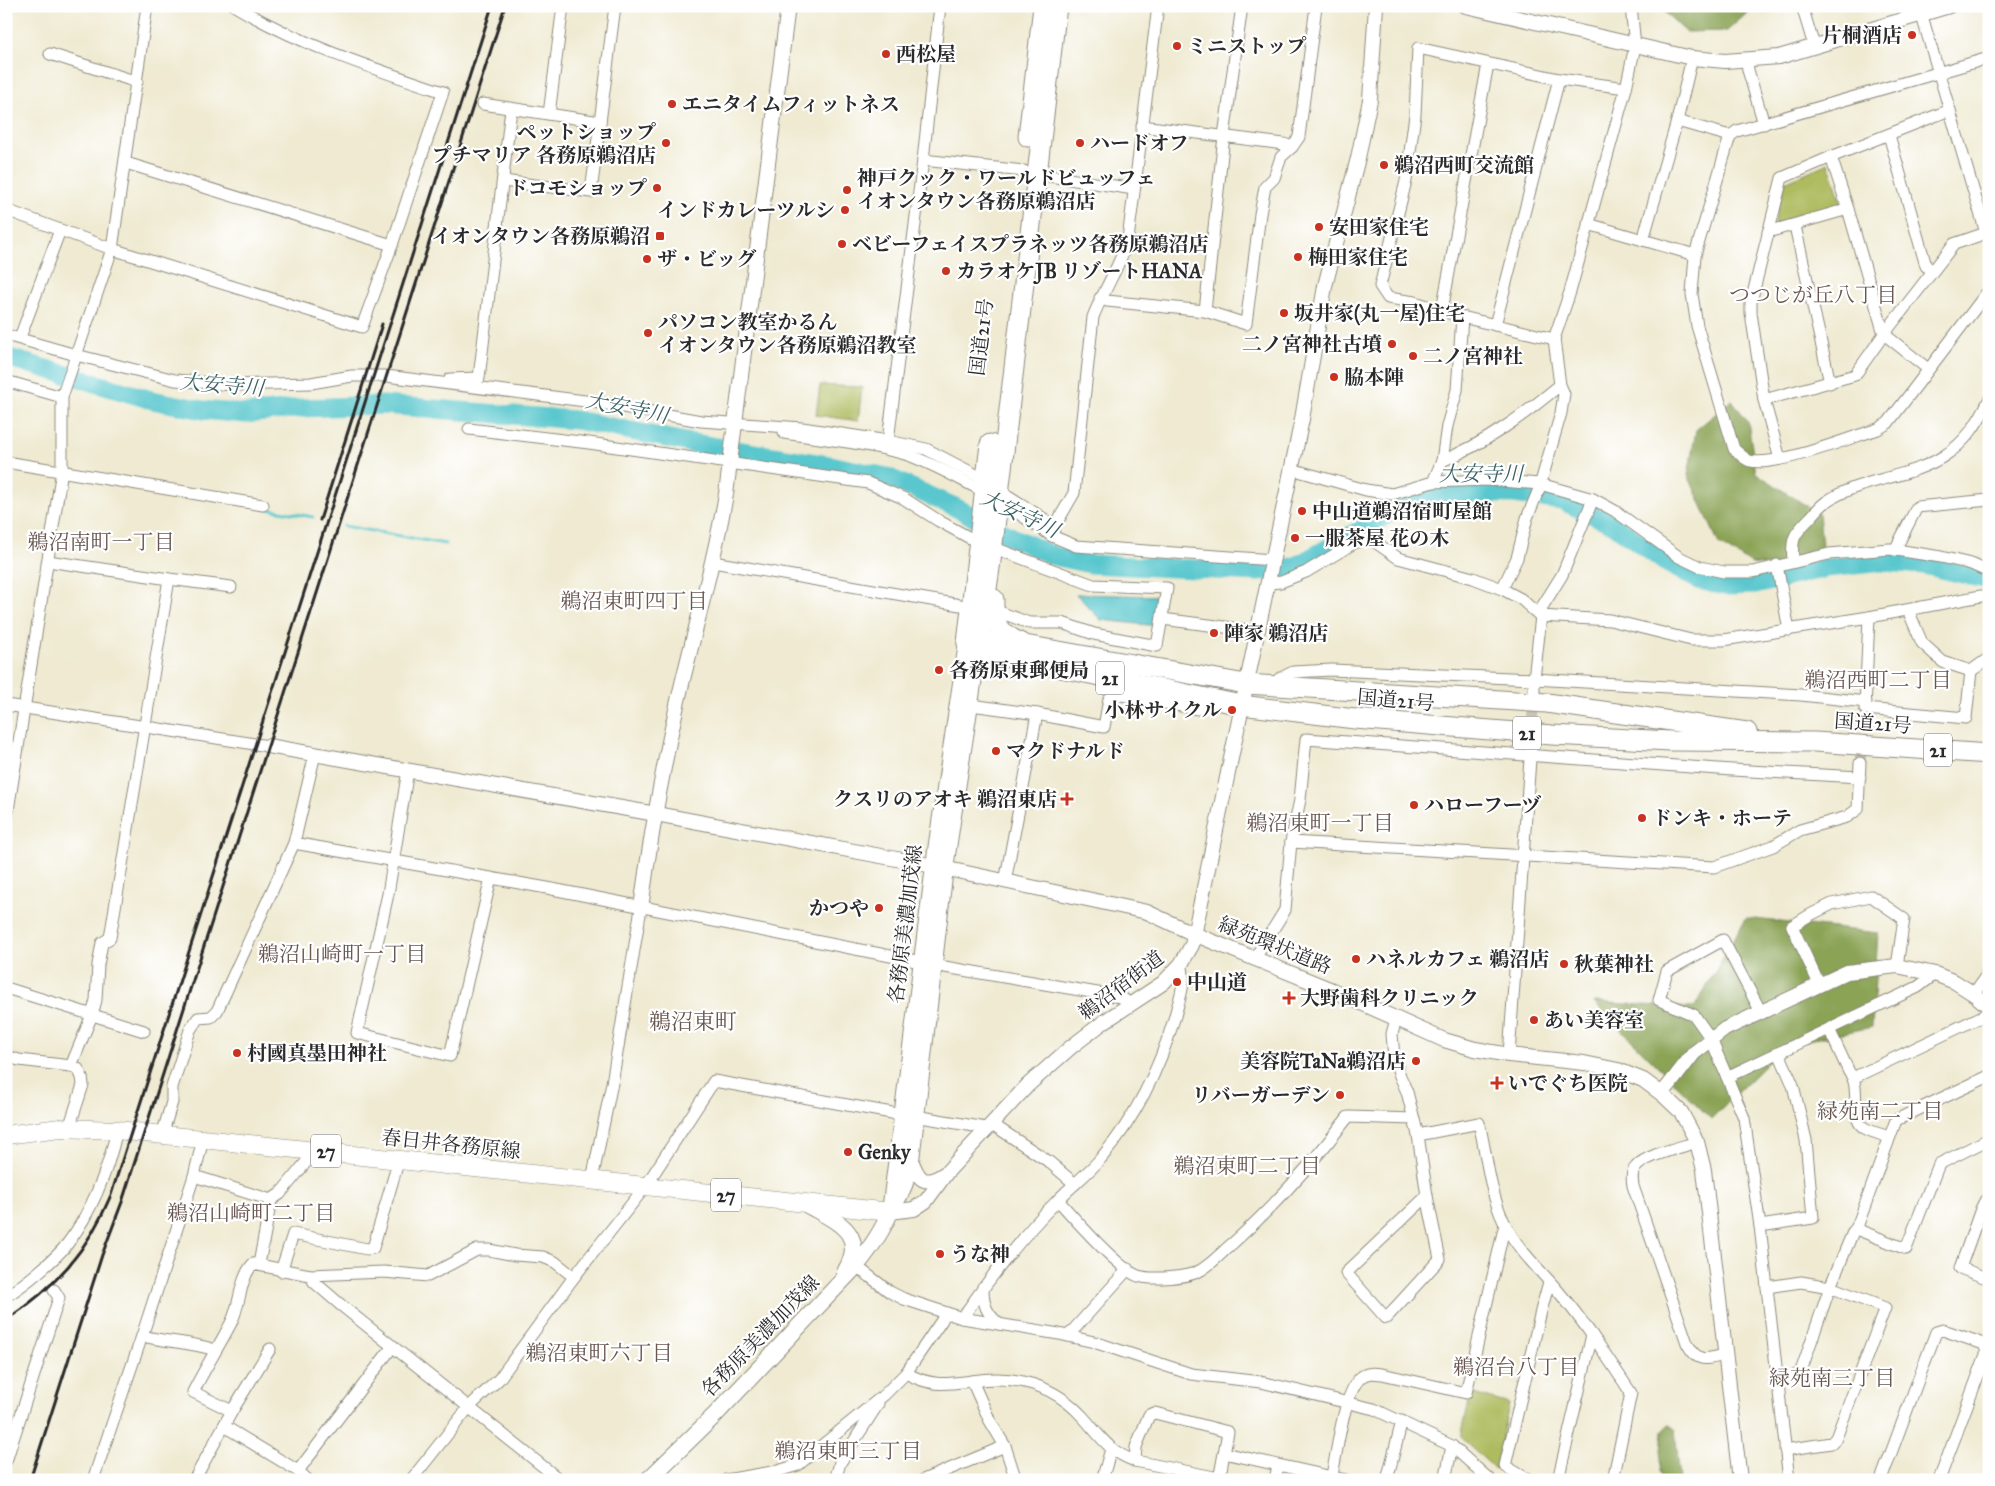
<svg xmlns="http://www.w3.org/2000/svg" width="1995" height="1486" viewBox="0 0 1995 1486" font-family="'IM FELL Great Primer','Noto Serif JP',serif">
<rect width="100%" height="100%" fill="#fff"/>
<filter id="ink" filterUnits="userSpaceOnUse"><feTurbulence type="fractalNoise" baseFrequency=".02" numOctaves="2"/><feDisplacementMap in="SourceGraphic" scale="10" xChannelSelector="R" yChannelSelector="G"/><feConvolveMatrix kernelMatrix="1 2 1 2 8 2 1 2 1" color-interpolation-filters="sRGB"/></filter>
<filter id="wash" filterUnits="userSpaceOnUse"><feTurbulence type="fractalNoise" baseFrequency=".0096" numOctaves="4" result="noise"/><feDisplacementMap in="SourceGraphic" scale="20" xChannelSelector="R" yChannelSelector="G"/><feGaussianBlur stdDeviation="1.12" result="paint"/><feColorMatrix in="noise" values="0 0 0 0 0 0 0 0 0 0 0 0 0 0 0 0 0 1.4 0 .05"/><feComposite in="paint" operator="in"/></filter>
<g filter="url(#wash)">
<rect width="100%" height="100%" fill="#efead1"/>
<g fill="#aebb5e" stroke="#6c7344">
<polygon points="1828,163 1843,207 1773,228 1785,182"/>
<polygon points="820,385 862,387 858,421 816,415"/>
<polygon points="1471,1393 1509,1404 1495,1469 1461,1437"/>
</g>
<g fill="#8aa355" stroke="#5a6740">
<polygon points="1658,6 1755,6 1727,31 1686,32"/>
<polygon points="1732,400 1748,422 1756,473 1819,514 1822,546 1800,570 1752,564 1719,544 1688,475 1696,430"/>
<polygon points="1746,918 1878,933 1872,1027 1785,1045 1711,1119 1593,1002 1694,1008"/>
<polygon points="1669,1425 1675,1429 1680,1480 1662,1480 1659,1470 1663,1431"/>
</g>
<polygon fill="#5ac7ce" stroke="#42797c" points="1076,594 1161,596 1158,626 1101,620"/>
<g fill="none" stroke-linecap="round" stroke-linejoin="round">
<g stroke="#5ac7ce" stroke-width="3">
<polyline points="264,508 313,517"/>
<polyline points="344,526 445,544"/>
</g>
<polyline stroke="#5ac7ce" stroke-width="19" points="6,357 152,400 203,410 246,414 302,408 384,405 576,420 686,442 835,466 887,477 955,507 1012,537 1054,556 1090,564 1258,572 1282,570 1298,565 1415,499 1454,493 1514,494 1563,501 1613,524 1665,562 1699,580 1725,586 1755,585 1825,568 1884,562 1924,565 1989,580"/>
</g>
</g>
<g filter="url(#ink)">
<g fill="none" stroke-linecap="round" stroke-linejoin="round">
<g stroke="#c8c4b0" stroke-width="11" stroke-dasharray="11 5.5" stroke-linecap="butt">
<polyline points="1531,738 1534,697"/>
<polyline points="1860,763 1865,709"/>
</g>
<defs>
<g id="minor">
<polyline points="1802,6 1814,46"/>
<polyline points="1919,6 1986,233 1989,238"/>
<polyline points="50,54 137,82"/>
<path d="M1989,58l-252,73 -7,5 -35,119 -3,39 5,32 37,123c5,4 10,10 16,12 27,6 99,-23 128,-32l10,-6 101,-133"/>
<polyline points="1747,61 1748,70 1764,124"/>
<polyline points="483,104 600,122"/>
<polyline points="549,114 563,6"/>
<polyline points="1677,121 1730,136"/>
<polyline points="1142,126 1284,144 1292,147 1299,137 1316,6"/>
<polyline points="1889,135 1926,266 1932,270"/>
<polyline points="1831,157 1848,209 1884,334 1928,369"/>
<polyline points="923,160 1024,171"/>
<path d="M126,163l266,82 51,-153c-71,-24 -143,-47 -208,-86"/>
<polyline points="1036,174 1134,189"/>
<polyline points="503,181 591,192 615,6"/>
<polyline points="6,210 112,249 362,327 392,245"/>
<polyline points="1588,224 1695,255"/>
<polyline points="1795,226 1830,383"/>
<polyline points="1768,232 1848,209"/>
<polyline points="1643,240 1677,121 1692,58"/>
<polyline points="1100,298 1107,301 1205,311 1246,324 1260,214 1265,187 1274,178 1281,157 1292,147"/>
<polyline points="1442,310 1488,64"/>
<polyline points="1205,311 1224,136 1242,6"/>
<polyline points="1495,325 1559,79"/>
<polyline points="22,332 60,230"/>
<polyline points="6,335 76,355 175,380 232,385 311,383 352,376 386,376 601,403 701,421 802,428 888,441 926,449 978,476"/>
<polyline points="1554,339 1462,317 1415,302 1388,298 1380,286 1406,181 1415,115 1418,48 1559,79 1626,88"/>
<polyline points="450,379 479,378 511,109"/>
<polyline points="6,381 62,397"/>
<polyline points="1764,400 1855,375 1884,334 1954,244 1986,233"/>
<polyline points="469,429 589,443 868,483 903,498 939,521 979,543"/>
<path d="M784,433c41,6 82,10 121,21 28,9 54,25 80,38"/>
<polyline points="888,441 923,160 940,6"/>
<polyline points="1780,459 1764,400 1751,313 1751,302 1782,178 1831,157 1950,110"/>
<path d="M1442,461c44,-18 82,-46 118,-76"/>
<polyline points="6,462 263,505"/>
<polyline points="1291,469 1366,490 1392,494 1433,482 1488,480 1540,484 1593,499 1615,511 1679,557 1700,567 1724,572 1753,572 1829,554 1890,549 1941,557 1971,564 1989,572"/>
<polyline points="1433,482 1442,461 1447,426 1457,390 1462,317"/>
<polyline points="1007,495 1055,526 1052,536 1076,546 1273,560"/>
<polyline points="997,499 1052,536"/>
<path d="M1055,526l19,-33 19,-176c10,-26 27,-51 35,-78l30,-233"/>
<polyline points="992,547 1093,585 1167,588 1157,646 1094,634 1062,623 1029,623 1002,613"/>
<polyline points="1895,550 1917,507 1989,500"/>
<path d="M1793,561c-2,-23 1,-27 17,-43 5,-5 10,-12 16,-16 34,-24 83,-23 118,-46 22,-14 34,-33 45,-56"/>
<polyline points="713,562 960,605"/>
<polyline points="1777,565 1789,630"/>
<polyline points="169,579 231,587"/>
<polyline points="1268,583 1281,582 1306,572 1354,543 1364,539 1375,542 1398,558 1473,578 1502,589 1521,599 1540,616 1610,620 1691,640 1723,640 1869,617 1981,596 1989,596"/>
<polyline points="1502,589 1517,558 1527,518 1539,489 1561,413 1564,394 1560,385 1554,339 1570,292 1626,88 1635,46 1631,6"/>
<polyline points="1908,610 1922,643 1943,662 1971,671"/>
<polyline points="1869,617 1865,709 1966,718 1971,671 1989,658"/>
<polyline points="1162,619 1256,631"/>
<polyline points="1274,685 1279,679 1293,672 1332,670 1534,679 1801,695 1866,702"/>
<polyline points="1534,697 1534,679 1542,607 1562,575 1593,499"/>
<polyline points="6,705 268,746"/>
<polyline points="971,705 1037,714 1104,727 1109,699 1116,694 1198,709 1214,701"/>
<polyline points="408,770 388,894 357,1033 450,1056 491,878"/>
<polyline points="6,823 62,470 62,397 112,249 147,6"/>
<polyline points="1291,842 1714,867 1773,846 1800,830 1847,817 1858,809 1860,763"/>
<polyline points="294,843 315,754"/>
<polyline points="1005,882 1037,714"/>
<polyline points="1255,958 1285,910 1291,842 1300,800 1306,739 1732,770 1860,777"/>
<polyline points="933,965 1121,997 1130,1004"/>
<polyline points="1819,984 1792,926 1810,915 1832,904 1871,896 1904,919 1897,966"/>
<polyline points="6,988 144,1031"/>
<polyline points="1974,994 1989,971"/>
<polyline points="1761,1012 1723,940 1667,971 1659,1000 1694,1015 1711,1039 1744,1118 1760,1226 1789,1480"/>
<polyline points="1396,1019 1392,1034 1394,1057 1400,1076 1407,1092 1418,1135 1427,1196"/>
<path d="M1829,1029l20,43c13,14 0,44 14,55 7,5 18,7 26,10"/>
<polyline points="1509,1055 1531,745"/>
<polyline points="6,1056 19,1060 71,1066 92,1015 96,1000 98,965 102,943 110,938 169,579 48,561"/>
<polyline points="1989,1076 1896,1120 1857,1227 1861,1231 1906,1249 1939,1164 1989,1139"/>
<polyline points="1727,1077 1918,987 1935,974"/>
<polyline points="1855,1077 1989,1013"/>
<polyline points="915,1116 986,1128"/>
<polyline points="992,1124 1048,1161 1075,1184"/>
<polyline points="69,1128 83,1085 82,1077 78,1069 71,1066"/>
<polyline points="162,1135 172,1102 172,1087 190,1030 198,1018 211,1017 217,1011 294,843 547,888 921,962"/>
<path d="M1418,1135l61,-12c8,33 10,68 25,99 12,26 35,47 54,69 27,32 50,67 73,102l-18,87"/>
<path d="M1697,1142c-15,5 -52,13 -61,25 -5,5 -4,12 -3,19l54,157c11,21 18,16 38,12"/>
<polyline points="194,1176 271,1200 259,1264"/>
<polyline points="592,1180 612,1083 641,908"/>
<polygon points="1427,1196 1440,1259 1386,1318 1346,1273"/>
<polyline points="271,1200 280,1194 316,1150"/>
<path d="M1058,1200c14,16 61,69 80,76 13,4 51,2 63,-6 12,-7 22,-19 32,-27 45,-40 79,-79 115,-126l66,2"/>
<polyline points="1989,1200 1985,1201 1981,1209 1960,1268 1989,1279"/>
<polyline points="1760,1226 1813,1218 1806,1140 1793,1085 1779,1053"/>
<polyline points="856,1266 890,1292 904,1299 962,1318 1059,1334 1094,1342 1191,1374 1261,1382 1374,1409 1452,1446 1490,1480"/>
<polyline points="281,1271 293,1234 367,1249 373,1248 399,1159"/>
<polyline points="310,1275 314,1282 342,1306 560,1480"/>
<path d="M983,1287c0,17 3,26 16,37"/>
<polyline points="1767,1287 1801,1282 1830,1287 1885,1308 1836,1438 1831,1443 1785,1450"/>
<path d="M6,1296c17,-10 50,-37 62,-53 24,-32 40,-74 49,-113"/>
<path d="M962,1318c29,-42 60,-82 96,-118 14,-15 31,-27 44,-43 34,-40 58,-90 73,-141 4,-17 12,-34 6,-52"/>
<path d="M142,1336c24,6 50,6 73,14"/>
<polyline points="1068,1336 1128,1269"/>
<path d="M906,1373c25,14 40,11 66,8l18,40 15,25 11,34"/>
<polyline points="1777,1380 1800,1374 1830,1287 1853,1232 1857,1227"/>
<path d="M972,1381c43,-7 82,4 111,36 18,20 26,35 52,44"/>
<polyline points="232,1411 270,1349"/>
<polyline points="224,1426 298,1471 308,1480"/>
<polyline points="825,1443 834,1445 840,1450 840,1463 835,1480"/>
<polyline points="1224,1453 1346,1480"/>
<polyline points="6,1461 59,1298 54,1290"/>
<polyline points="840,1463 878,1404"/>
<polyline points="298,1471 393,1346"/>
<polyline points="93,1480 142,1336 194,1176 203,1139"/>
<path d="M194,1480l38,-69 -39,-19c12,-24 26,-46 38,-69 10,-19 8,-44 22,-59l57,11 74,-3 44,4 49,-26h12l26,5 28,2 12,5 19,15"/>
<polyline points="411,1480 469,1407 499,1379 574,1277 645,1187 714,1081 903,1115"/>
<polyline points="726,1480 778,1471 798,1465 884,1395 906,1373 942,1320 944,1313"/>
<polyline points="923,1480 1005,1446"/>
<polyline points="1102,1480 1111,1449"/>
<polyline points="1219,1480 1228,1432 1155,1413 1149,1415 1136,1447 1135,1461 1219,1478"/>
<polyline points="1275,1480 1278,1466"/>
<path d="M1331,1480c6,-26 12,-85 29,-102 6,-6 14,-5 22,-4l84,19 39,-169"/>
<polyline points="1387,1480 1402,1421"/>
<polyline points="1445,1480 1452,1446"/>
<polyline points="1529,1480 1505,1466 1541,1311 1549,1282"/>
<polyline points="1558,1480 1592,1335"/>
<polyline points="1881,1480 1936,1332 1943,1330 1984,1344 1987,1352 1939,1480"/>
</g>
<g id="tertiary">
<polyline points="1466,6 1692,58 1725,61 1779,57 1949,6"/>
<polyline points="268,746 656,814 934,866 1147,912 1194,934 1332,990 1444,1040 1475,1049 1509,1055 1584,1063 1618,1070 1643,1080 1662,1094 1681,1112 1697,1142 1704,1170 1740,1480"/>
<path d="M641,908c9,-68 21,-136 36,-203 16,-70 37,-140 49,-211l62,-488"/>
<polyline points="1662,1094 1694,1053 1725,1029 1847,972 1897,966 1935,974 1955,982 1974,994 1989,1007"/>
<path d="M911,1160c8,20 13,27 33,14"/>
<polyline points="890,1212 914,1209 926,1201 947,1172 1028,1085 1071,1047 1105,1021 1163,983 1181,964 1192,945 1302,419 1325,286 1358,158 1370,100 1376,6"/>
</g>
<g id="secondary">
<path d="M895,1203c9,-13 13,-27 16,-43l34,-292 33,-217"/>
<path d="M806,1204c29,17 63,28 39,68"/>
<path d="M648,1480l67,-65 141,-149c14,-17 26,-34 34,-54l47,-369 30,-200"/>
</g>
<polyline id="primary" points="6,1135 60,1128 117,1130 890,1212"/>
<g id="trunk">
<polyline points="1028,137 1043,6"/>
<path d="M994,599c-1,25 4,33 27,44"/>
<polyline points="973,641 980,640 1025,645 1246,684 1547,703 1747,732"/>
<polyline points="967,643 978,651 1241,705 1355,719 1552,735 1671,741 1815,742 1989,754"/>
<polyline points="967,643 990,444"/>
<polyline points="978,651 991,561 1057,6"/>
</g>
</defs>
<use href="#minor" stroke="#8d8a7e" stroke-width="13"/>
<use href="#tertiary" stroke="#8d8a7e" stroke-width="16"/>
<use href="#secondary" stroke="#8d8a7e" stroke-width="18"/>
<use href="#primary" stroke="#8d8a7e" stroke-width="19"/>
<use href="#trunk" stroke="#8d8a7e" stroke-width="21"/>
<use href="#minor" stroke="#fff" stroke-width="11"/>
<use href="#tertiary" stroke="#fff" stroke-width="14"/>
<use href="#secondary" stroke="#fff" stroke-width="16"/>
<use href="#primary" stroke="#fff" stroke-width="18"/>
<use href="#trunk" stroke="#fff" stroke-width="19"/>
<g stroke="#2b2b2b" stroke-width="3">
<polyline points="320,520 382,324"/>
<path d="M6,1320c50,-33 82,-70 105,-125l381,-1189"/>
<polyline points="30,1480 102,1255 122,1202 505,6"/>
</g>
</g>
</g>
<g fill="#c8321e" stroke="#fff" stroke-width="2">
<circle cx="1912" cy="35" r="5"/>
<circle cx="1177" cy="46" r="5"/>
<circle cx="886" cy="54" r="5"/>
<circle cx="672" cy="104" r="5"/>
<circle cx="666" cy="143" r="5"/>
<circle cx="1080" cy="143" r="5"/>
<circle cx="1384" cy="165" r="5"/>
<circle cx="657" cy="188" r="5"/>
<circle cx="847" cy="190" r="5"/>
<circle cx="845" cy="210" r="5"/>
<circle cx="1319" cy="227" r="5"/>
<rect x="655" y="231" width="10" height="10" rx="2.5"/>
<circle cx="842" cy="244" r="5"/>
<circle cx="1298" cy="257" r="5"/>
<circle cx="647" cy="259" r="5"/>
<circle cx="946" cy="271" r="5"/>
<circle cx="1284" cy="313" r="5"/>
<circle cx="648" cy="333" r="5"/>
<circle cx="1392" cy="344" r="5"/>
<circle cx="1413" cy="356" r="5"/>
<circle cx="1334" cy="377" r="5"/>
<circle cx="1302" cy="511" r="5"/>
<circle cx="1295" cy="538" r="5"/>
<circle cx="1214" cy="633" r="5"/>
<circle cx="939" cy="670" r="5"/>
<circle cx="1232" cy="710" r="5"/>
<circle cx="996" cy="751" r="5"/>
<path d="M1064.5 791.5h5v5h5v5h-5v5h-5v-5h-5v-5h5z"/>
<circle cx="1414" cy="805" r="5"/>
<circle cx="1642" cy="818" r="5"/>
<circle cx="879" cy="908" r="5"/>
<circle cx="1356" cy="959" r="5"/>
<circle cx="1564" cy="964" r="5"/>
<circle cx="1177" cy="982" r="5"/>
<path d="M1286.5 990.5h5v5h5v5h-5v5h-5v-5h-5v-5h5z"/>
<circle cx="1534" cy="1020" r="5"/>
<circle cx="237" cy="1053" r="5"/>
<circle cx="1416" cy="1061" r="5"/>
<path d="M1494.5 1075.5h5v5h5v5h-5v5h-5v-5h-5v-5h5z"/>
<circle cx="1340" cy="1095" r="5"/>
<circle cx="848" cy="1152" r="5"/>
<circle cx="940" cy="1254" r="5"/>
</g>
<g text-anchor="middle" stroke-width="4.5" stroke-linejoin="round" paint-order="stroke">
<g fill="#fff" stroke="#6b6b6b" stroke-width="1">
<rect x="1096" y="661.5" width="28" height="33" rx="4"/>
<rect x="1513" y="716.5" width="28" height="33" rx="4"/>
<rect x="1924" y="733.5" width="28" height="33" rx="4"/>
<rect x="311" y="1134.5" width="30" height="33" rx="4"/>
<rect x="711" y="1178.5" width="30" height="33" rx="4"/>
</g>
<g font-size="19" font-weight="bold" fill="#2b2b2b">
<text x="1110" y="685">21</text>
<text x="1527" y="740">21</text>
<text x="1938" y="757">21</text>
<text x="326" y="1158">27</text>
<text x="726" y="1202">27</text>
</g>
<g font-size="20" font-weight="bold" fill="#2b2b2b" stroke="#fff" text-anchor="start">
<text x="1902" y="42" text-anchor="end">片桐酒店</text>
<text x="1187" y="53">ミニストップ</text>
<text x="896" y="61">西松屋</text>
<text x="682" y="111">エニタイムフィットネス</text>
<text x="656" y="139" text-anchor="end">ペットショップ<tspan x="656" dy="23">プチマリア 各務原鵜沼店</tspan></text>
<text x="1090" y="150">ハードオフ</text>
<text x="1394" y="172">鵜沼西町交流館</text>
<text x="857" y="185">神戸クック・ワールドビュッフェ<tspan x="857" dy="23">イオンタウン各務原鵜沼店</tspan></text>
<text x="647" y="195" text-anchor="end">ドコモショップ</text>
<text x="835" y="217" text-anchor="end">インドカレーツルシ</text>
<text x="1329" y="234">安田家住宅</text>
<text x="650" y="243" text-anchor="end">イオンタウン各務原鵜沼</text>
<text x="852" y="251">ベビーフェイスプラネッツ各務原鵜沼店</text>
<text x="1308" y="264">梅田家住宅</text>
<text x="657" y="266">ザ・ビッグ</text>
<text x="956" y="278">カラオケJB リゾートHANA</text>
<text x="1294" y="320">坂井家(丸一屋)住宅</text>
<text x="658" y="329">パソコン教室かるん<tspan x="658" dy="23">イオンタウン各務原鵜沼教室</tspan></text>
<text x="1382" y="351" text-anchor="end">二ノ宮神社古墳</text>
<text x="1423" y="363">二ノ宮神社</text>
<text x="1344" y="384">脇本陣</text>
<text x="1312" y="518">中山道鵜沼宿町屋館</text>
<text x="1305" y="545">一服茶屋 花の木</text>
<text x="1224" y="640">陣家 鵜沼店</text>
<text x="949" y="677">各務原東郵便局</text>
<text x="1222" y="717" text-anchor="end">小林サイクル</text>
<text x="1006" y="758">マクドナルド</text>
<text x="1057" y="806" text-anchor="end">クスリのアオキ 鵜沼東店</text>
<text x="1424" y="812">ハローフーヅ</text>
<text x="1652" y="825">ドンキ・ホーテ</text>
<text x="869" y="915" text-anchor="end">かつや</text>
<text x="1366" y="966">ハネルカフェ 鵜沼店</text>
<text x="1574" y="971">秋葉神社</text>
<text x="1187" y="989">中山道</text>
<text x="1300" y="1005">大野歯科クリニック</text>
<text x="1544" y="1027">あい美容室</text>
<text x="247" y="1060">村國真墨田神社</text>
<text x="1406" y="1068" text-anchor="end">美容院TaNa鵜沼店</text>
<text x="1508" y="1090">いでぐち医院</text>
<text x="1330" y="1102" text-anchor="end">リバーガーデン</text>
<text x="858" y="1159">Genky</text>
<text x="950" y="1261">うな神</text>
</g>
<g font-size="20" fill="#2b2b2b" stroke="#fff">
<text transform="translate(981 337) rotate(-83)" y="7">国道21号</text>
<text transform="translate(1396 700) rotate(5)" y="7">国道21号</text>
<text transform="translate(1873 723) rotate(4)" y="7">国道21号</text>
<text transform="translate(905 924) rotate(-83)" y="7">各務原美濃加茂線</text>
<text transform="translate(1275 945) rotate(22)" y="7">緑苑環状道路</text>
<text transform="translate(1121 985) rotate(-37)" y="7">鵜沼宿街道</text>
<text transform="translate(451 1144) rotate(6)" y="7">春日井各務原線</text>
<text transform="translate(760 1336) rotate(-46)" y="7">各務原美濃加茂線</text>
</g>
<g font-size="21" fill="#695751" stroke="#fff">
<text x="1813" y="302">つつじが丘八丁目</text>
<text x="101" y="549">鵜沼南町一丁目</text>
<text x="634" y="608">鵜沼東町四丁目</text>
<text x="1878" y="687">鵜沼西町二丁目</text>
<text x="1320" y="830">鵜沼東町一丁目</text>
<text x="342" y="961">鵜沼山崎町一丁目</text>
<text x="1880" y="1118">緑苑南二丁目</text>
<text x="1247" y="1173">鵜沼東町二丁目</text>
<text x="251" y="1220">鵜沼山崎町二丁目</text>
<text x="599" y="1360">鵜沼東町六丁目</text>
<text x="1516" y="1374">鵜沼台八丁目</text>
<text x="1832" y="1385">緑苑南三丁目</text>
<text x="848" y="1458">鵜沼東町三丁目</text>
</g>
<g font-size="21" font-style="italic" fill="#3b6264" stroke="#fff">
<text transform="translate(222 385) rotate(5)" y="7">大安寺川</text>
<text transform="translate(627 408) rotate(11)" y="7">大安寺川</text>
<text x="1481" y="481">大安寺川</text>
<text transform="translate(1020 514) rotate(25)" y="7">大安寺川</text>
</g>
<g font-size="22" fill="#695751" stroke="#fff">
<text x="693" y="1029">鵜沼東町</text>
</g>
</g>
<rect width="1995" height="1486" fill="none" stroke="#fff" stroke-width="25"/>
</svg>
